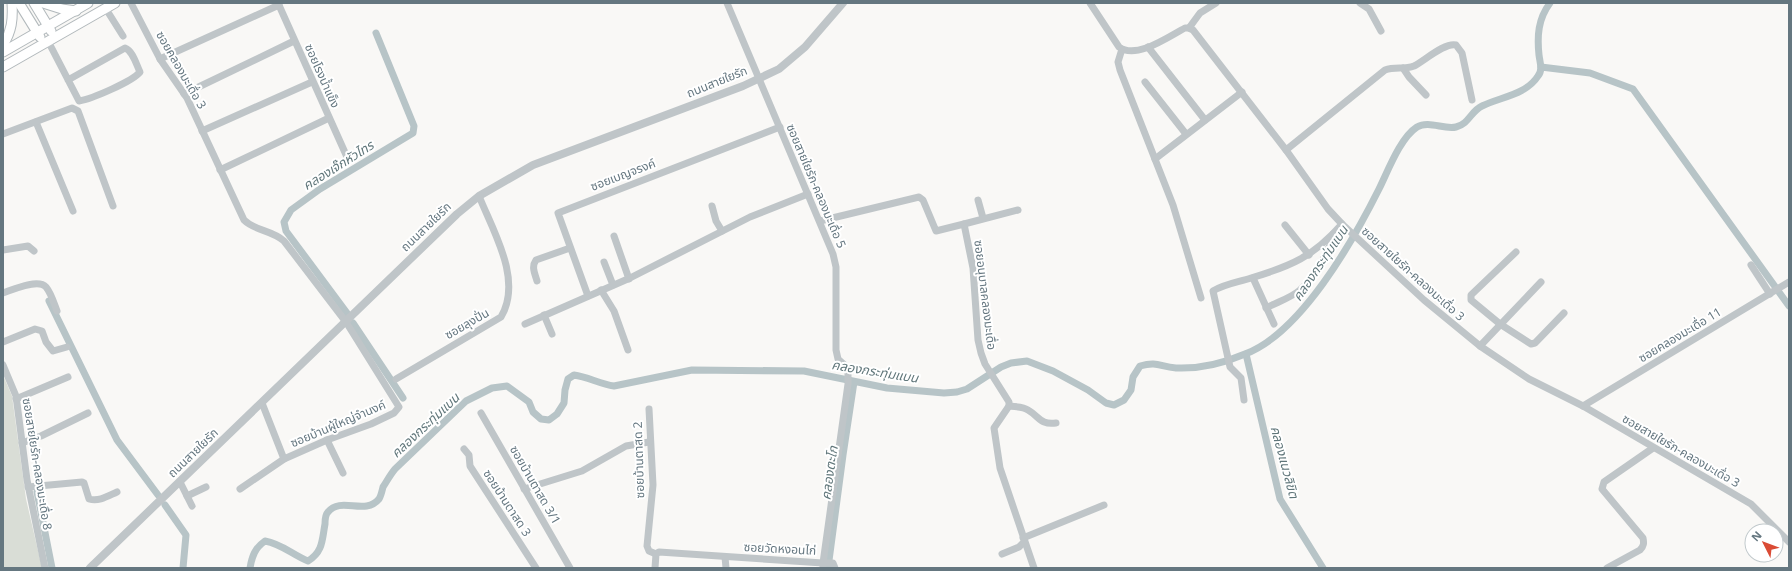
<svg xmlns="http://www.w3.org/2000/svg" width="1792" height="571" viewBox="0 0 1792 571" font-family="'Noto Sans','Noto Sans Thai',sans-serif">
<rect width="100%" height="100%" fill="#f9f8f6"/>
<polygon fill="#d9ddd6" points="3,375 12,396 26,499 42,568 3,568"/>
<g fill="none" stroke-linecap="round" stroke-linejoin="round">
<g stroke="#b7c4c7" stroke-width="7">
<polyline points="1541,67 1590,73 1633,89 1789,306"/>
<polyline points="49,301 117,440 158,495"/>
<polyline points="347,313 286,231 284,222 291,210 320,189 413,133 414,126 376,33"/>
<polyline points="353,323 403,398"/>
<polyline points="1246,354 1280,499 1323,568"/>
<polyline points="37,492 52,568"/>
<polyline points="165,505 186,535 183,568"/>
<path d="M250,568c2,-12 5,-20 15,-27 17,3 28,14 43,20 15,-9 14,-21 17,-37 0,-4 0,-9 3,-12 13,-16 37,4 51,-13 2,-3 3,-8 4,-12 4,-6 7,-12 12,-18l71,-68 26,-13 15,-2 22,16 4,10 8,7 8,1 8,-6 7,-11 1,-13 3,-11 6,-4c14,2 26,9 40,11l78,-16 112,1 83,17 57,5 13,-1 10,-3 34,-22 10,-4 16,-2 26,10 35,19 18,13 8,2 10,-5 7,-10 2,-13 7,-11c18,-5 20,1 36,2 23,1 48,-5 69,-14 56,-21 108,-113 134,-165 9,-18 21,-51 38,-62 12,-7 27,3 39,0 13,-3 15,-16 26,-21 18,-9 44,-11 56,-30 5,-6 2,-13 1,-21 -2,-19 -1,-36 11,-52"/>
<polyline points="828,568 843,455 854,382"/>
</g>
<defs>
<g id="secondary">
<polyline points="19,3 40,37"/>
<polyline points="34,3 51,31"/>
<polyline points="43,3 62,9 76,11"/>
<path d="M3,45c9,-14 10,-26 9,-42"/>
<polyline points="3,52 88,3"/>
<polyline points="3,67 115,3"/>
</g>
</defs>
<use href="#secondary" stroke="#b2b9bc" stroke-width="11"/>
<g stroke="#bfc5c8" stroke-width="7">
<path d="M131,3l29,56 27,39 57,122c11,11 28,10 40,21l62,81 53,85 -5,6 -23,11 -44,16 -43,19 -44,30"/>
<polyline points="278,3 347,157"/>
<path d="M1090,3l29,44c17,13 49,-10 66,-19h4l4,2 93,120 42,59 14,15 82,76 56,46 49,33 54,27 168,98 38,38"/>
<polyline points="1360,3 1369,9 1381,31"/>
<polyline points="106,9 123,36"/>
<polyline points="1189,28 1200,13 1216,3"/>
<path d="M48,41l31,60c13,-2 54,-20 61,-29 -4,-8 -7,-21 -15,-24l-57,32"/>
<polyline points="1148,47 1205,120"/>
<polyline points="1122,49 1118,62 1120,70 1173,205 1201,298"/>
<polyline points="160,59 279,5"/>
<polyline points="1403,68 1409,77 1426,95"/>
<polyline points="1145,82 1186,134"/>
<polyline points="184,94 294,41"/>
<polyline points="36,122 73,211"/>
<polyline points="202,131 312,82"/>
<polyline points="3,134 72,108 78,111 113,206"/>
<path d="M1286,150l99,-80c10,-4 19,0 29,-4 10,-5 31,-24 42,-21l6,8 10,47"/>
<polyline points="1155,159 1242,92"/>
<polyline points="220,170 329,118"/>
<polyline points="978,200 983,218"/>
<polyline points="712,206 716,221 722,231"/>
<polyline points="820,221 919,197 923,200 936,231 964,224 973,268 978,340 981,353 985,364 1009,402 1009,406 994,428 1000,468 1034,568"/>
<polyline points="964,224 1018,210"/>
<polyline points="1285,225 1309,255"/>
<polyline points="614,236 629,279"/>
<polyline points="3,250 28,246 34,251"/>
<polyline points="1516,252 1471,295 1471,300 1500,324 1531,344 1535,343 1564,313"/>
<polyline points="604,262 613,285"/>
<polyline points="1751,265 1770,294"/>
<polyline points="1253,278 1274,324"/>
<path d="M537,281c-2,-7 -6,-14 -1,-21l34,-12"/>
<polyline points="601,290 614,311 628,350"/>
<path d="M3,293c9,-3 35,-15 43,-6 5,6 8,16 11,24"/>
<polyline points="588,296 558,213 780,127"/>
<path d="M1266,308c11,-6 25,-10 34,-18 13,-11 30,-39 33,-56"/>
<polyline points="544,315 552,334"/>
<polyline points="525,324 630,278 750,217 808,194"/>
<polyline points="3,342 35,329 42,331 46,342 53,351 67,347"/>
<polyline points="1480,346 1541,282"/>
<polyline points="3,365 16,396 27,480 45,568"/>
<path d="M396,379l105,-62c22,-37 -8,-86 -22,-121"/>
<polyline points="16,399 68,377"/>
<path d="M1244,400l-3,-22 -11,-11 -17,-76c11,-7 26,-9 38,-13 40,-12 62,-21 91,-54"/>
<polyline points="262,403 284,459"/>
<path d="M1009,406c6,1 14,0 19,4 12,7 12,15 28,13"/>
<polyline points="1583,406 1789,282"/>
<polyline points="649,409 653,485 647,546 649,551 656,554"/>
<polyline points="481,413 570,568"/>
<polyline points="327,440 343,473"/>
<polyline points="22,443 41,436 88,413"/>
<polyline points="464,449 469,455 470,466 536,568"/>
<polyline points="180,482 192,506"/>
<path d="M28,487l54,-5 2,1 5,16c10,3 19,-3 28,-7"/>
<polyline points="524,489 582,471 626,446 649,442"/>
<polyline points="187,496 206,487"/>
<polyline points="1023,538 1104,505"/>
<polyline points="1002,554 1019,547 1024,542"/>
<polyline points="725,557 726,568"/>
<polyline points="655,568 656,554 659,552 823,563 848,384 848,368 838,359 836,350 836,267 833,254 727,3"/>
<polyline points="823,568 823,563 833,563 835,568"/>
<path d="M1607,568l33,-18c4,-4 4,-7 3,-12l-41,-49 2,-7 49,-34"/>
</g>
<polyline stroke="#bfc5c8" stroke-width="8" points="90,568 457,214 479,196 533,165 743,86 779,69 805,47 843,3"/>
<use href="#secondary" stroke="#fff" stroke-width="9"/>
</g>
<g text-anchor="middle" stroke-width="4" stroke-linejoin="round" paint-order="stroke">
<g font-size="12" fill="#657780" stroke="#fff">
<text transform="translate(181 70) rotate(60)" y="4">ซอยคลองมะเดื่อ 3</text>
<text transform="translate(322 76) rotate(66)" y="4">ซอยโรงน้ำแข็ง</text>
<text transform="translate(717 82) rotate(-22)" y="4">ถนนสายใยรัก</text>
<text transform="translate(623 175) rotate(-21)" y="4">ซอยเบญจรงค์</text>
<text transform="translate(816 186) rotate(67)" y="4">ซอยสายใยรัก-คลองมะเดื่อ 5</text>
<text transform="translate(426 227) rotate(-44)" y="4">ถนนสายใยรัก</text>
<text transform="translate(1413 274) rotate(42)" y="4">ซอยสายใยรัก-คลองมะเดื่อ 3</text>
<text transform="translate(985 295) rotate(83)" y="4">ซอยอนุบาลคลองมะเดื่อ</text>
<text transform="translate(467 324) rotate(-30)" y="4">ซอยลุงปั่น</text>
<text transform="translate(1680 335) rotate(-31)" y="4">ซอยคลองมะเดื่อ 11</text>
<text transform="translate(338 424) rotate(-23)" y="4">ซอยบ้านผู้ใหญ่จำนงค์</text>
<text transform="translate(1681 451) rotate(30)" y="4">ซอยสายใยรัก-คลองมะเดื่อ 3</text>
<text transform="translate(193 453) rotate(-44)" y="4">ถนนสายใยรัก</text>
<text transform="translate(639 460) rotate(-92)" y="4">ซอยบ้านตาสด 2</text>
<text transform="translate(37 464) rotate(81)" y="4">ซอยสายใยรัก-คลองมะเดื่อ 8</text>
<text transform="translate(535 485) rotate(60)" y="4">ซอยบ้านตาสด 3/1</text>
<text transform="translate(507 503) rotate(57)" y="4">ซอยบ้านตาสด 3</text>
<text transform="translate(780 549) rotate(3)" y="4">ซอยวัดหงอนไก่</text>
</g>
<g font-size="13" font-style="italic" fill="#60767a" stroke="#fff">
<text transform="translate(338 165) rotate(-32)" y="5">คลองเจ๊กหัวไทร</text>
<text transform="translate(1320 263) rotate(-56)" y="5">คลองกระทุ่มแบน</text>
<text transform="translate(875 371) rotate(9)" y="5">คลองกระทุ่มแบน</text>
<text transform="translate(425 425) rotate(-43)" y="5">คลองกระทุ่มแบน</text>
<text transform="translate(1285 462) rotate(75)" y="5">คลองแนวลิขิต</text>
<text transform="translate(829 473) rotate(-82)" y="5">คลองตะโก</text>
</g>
</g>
<rect width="1792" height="571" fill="none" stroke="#657780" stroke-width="8"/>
<g transform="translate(1764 543) rotate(312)"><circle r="19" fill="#ffffff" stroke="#c1c9cc"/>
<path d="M0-3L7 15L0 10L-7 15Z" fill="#da4b35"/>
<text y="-6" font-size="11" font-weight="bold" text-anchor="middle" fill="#657780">N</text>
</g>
</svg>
